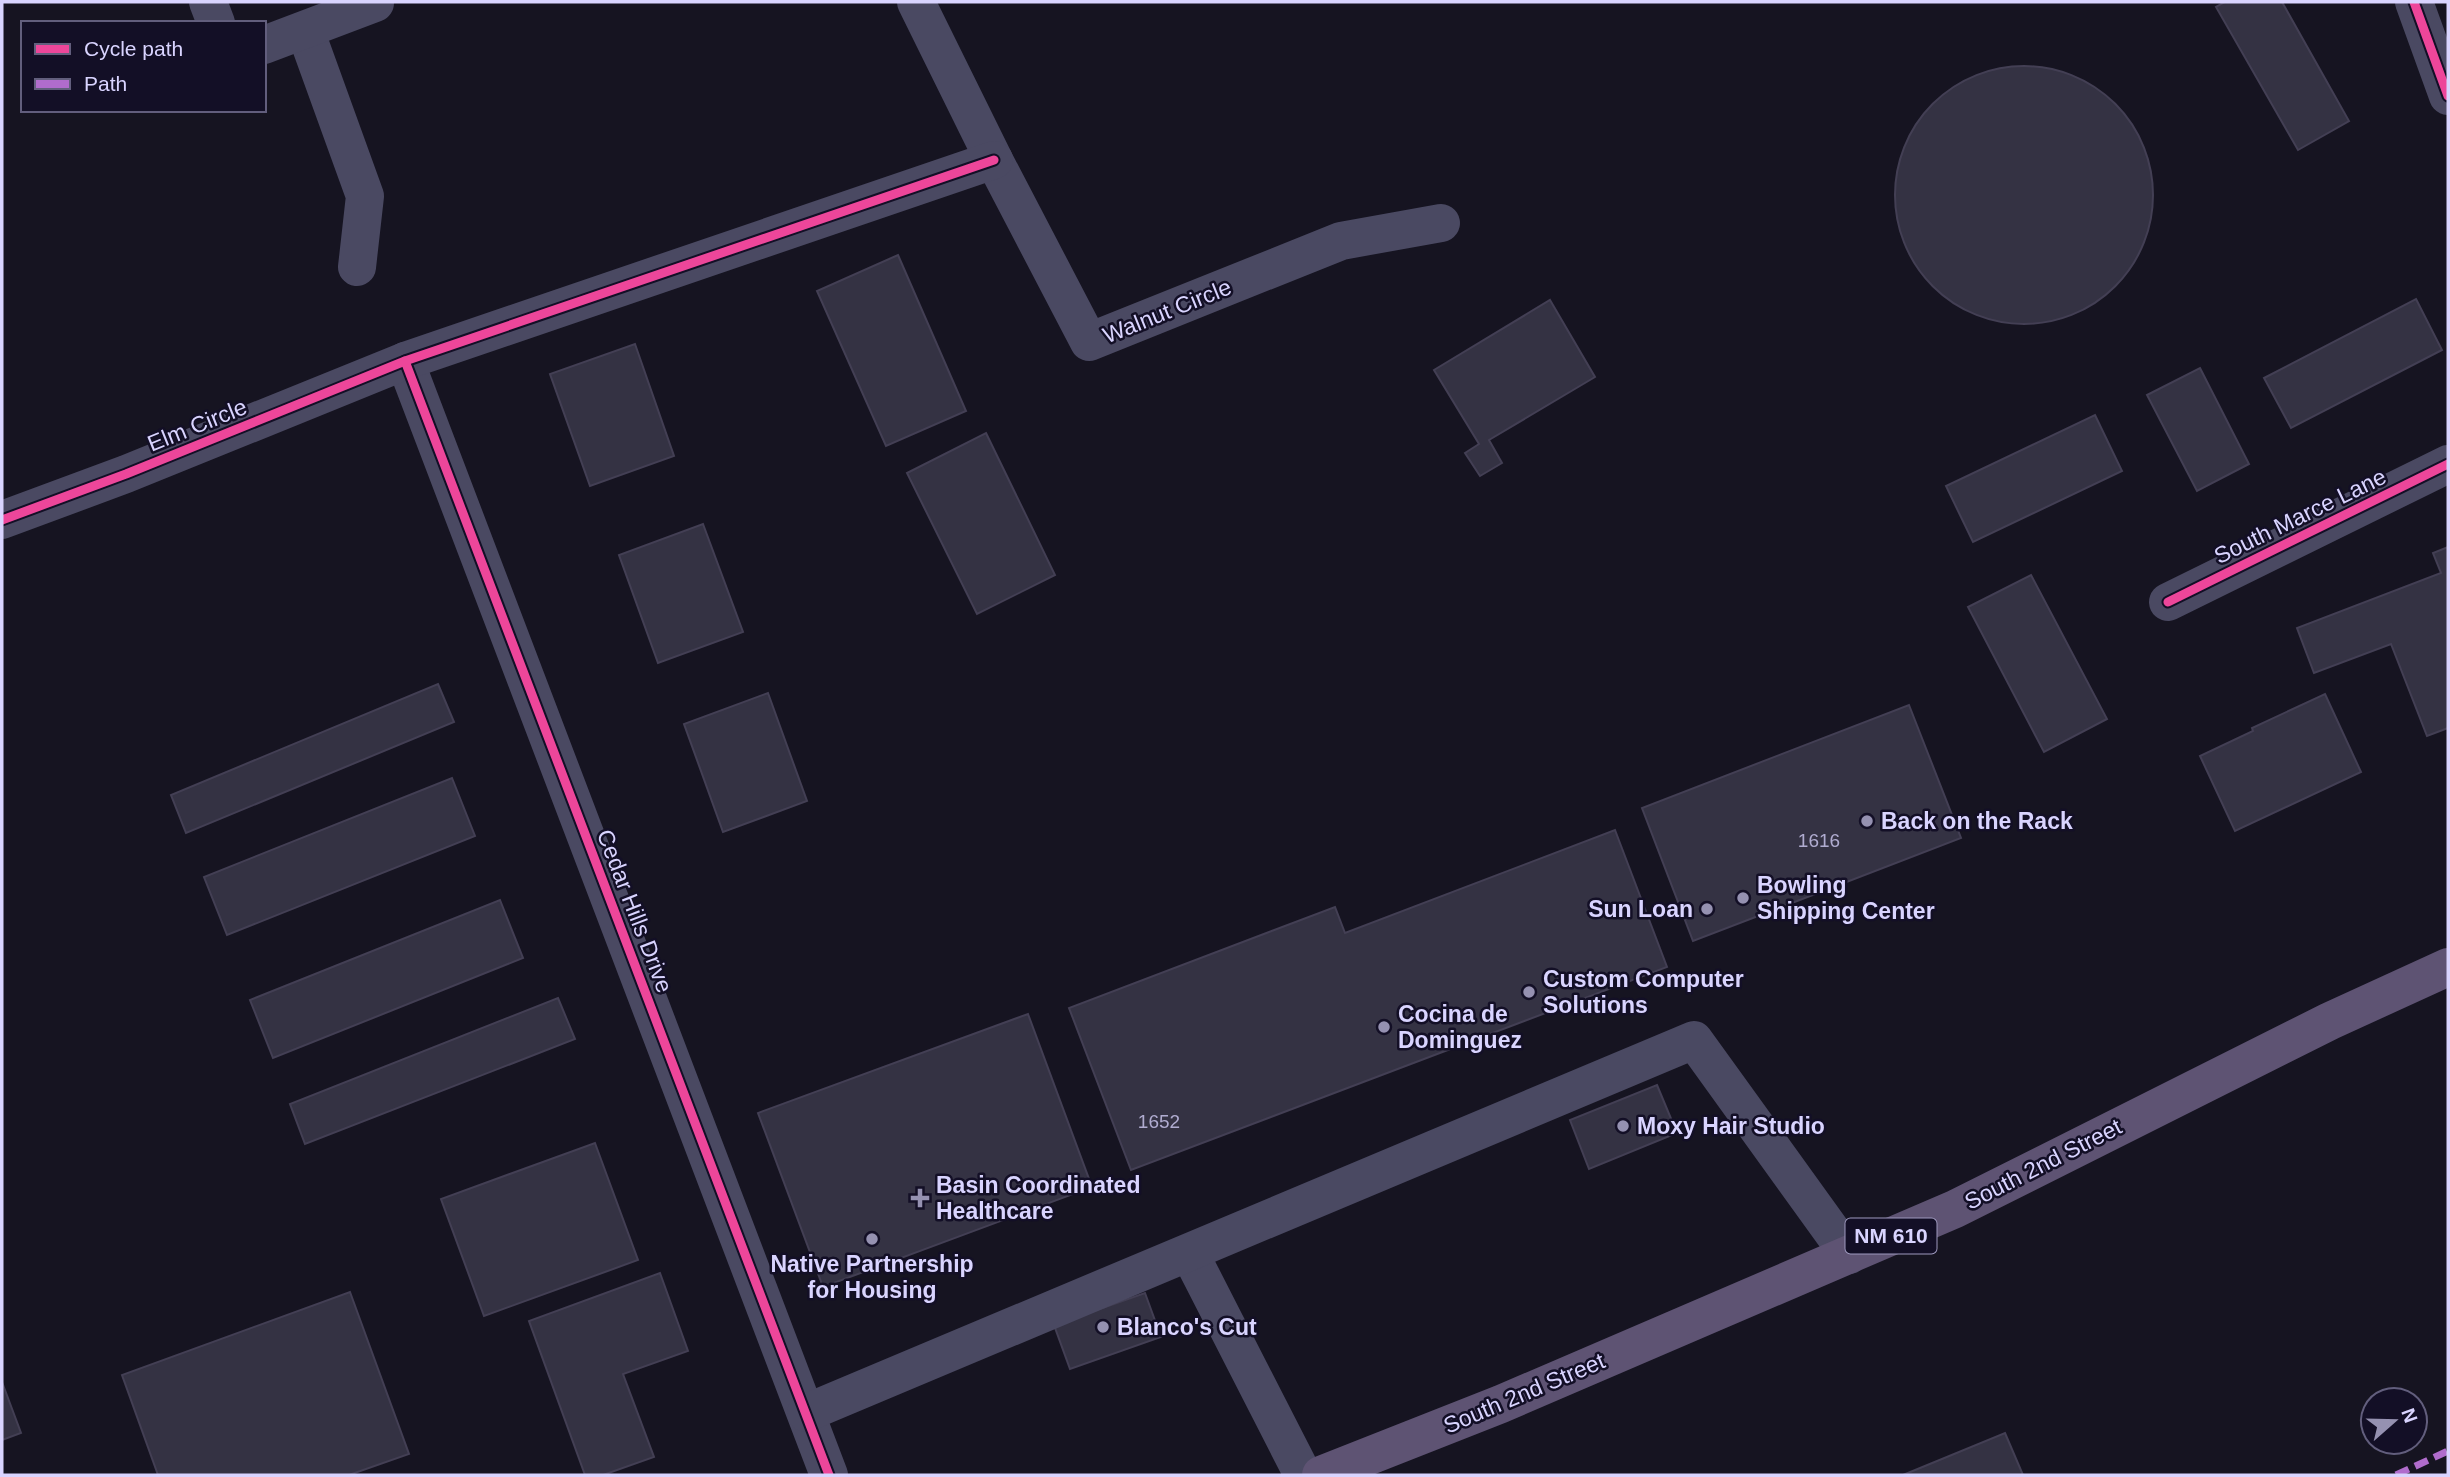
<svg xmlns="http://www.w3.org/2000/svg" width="2450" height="1477" viewBox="0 0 2450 1477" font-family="Arial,sans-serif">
<rect width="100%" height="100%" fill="#161421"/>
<g fill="#343243" stroke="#433f54" stroke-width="2">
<polygon points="2225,2 2282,2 2349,121 2298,150 2216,7"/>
<circle cx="2024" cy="195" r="129"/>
<polygon points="898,255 966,411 886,446 817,291"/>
<polygon points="2416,299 2442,350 2291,428 2264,378"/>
<polygon points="1550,300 1595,377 1489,440 1502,463 1480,476 1465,453 1479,444 1434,370"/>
<polygon points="635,344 674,456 590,486 550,374"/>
<polygon points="2200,368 2249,464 2197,491 2147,395"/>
<polygon points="2095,415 2122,471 1973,542 1946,486"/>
<polygon points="986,433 1055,575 977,614 907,473"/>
<polygon points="703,524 743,632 658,663 619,555"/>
<polygon points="2448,547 2448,728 2427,736 2391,644 2314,673 2297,628 2441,573 2433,553"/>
<polygon points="2031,575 2107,719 2044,752 1968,607"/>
<polygon points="438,684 454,722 186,833 171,795"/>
<polygon points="768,693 807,801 723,832 684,724"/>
<polygon points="2325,694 2361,772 2235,831 2200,756 2253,731 2252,728"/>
<polygon points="1909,705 1961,838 1693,941 1642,808"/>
<polygon points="452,778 475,836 227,935 204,877"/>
<polygon points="1615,830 1667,967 1131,1170 1069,1008 1335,907 1345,933"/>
<polygon points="500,900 523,958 273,1058 250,1000"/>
<polygon points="558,998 575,1039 305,1144 290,1104"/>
<polygon points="1028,1014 1092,1187 823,1287 758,1113"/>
<polygon points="1657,1085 1677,1133 1589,1169 1570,1120"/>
<polygon points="595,1143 638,1260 484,1316 441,1199"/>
<polygon points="660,1273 688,1351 623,1374 654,1457 603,1475 585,1475 529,1321"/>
<polygon points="350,1292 409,1454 349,1475 158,1475 122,1375"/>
<polygon points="1145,1293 1161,1337 1070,1369 1054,1325"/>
<polygon points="2,1382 21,1433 2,1440"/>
<polygon points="2005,1433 2023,1475 1903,1475"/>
</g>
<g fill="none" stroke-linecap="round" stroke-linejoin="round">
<g stroke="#4a4962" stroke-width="38">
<polyline points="208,2 216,23"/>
<polyline points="916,2 994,160 1089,342 1341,241 1441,223"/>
<polyline points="2414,2 2448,96"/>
<polyline points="305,30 365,196 357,267"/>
<polyline points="264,45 375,3 375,2"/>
<polyline points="405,361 829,1475"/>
<polyline points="2,520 126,474 405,361 994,160"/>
<polyline points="2168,602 2448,464"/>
<polyline points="1190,1254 1303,1475"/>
<polyline points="806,1413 1694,1040 1849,1255"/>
</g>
<polyline stroke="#5e5373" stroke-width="38" points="1321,1475 1501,1404 1955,1209 2330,1021 2448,967"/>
<polyline stroke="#b06ccc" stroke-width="7" stroke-dasharray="14 7" stroke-linecap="butt" points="2396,1475 2448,1451"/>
<defs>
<g id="cycleway">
<polyline points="2414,2 2448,96"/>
<polyline points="405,361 829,1475"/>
<polyline points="2,520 126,474 405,361 994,160"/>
<polyline points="2168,602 2448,464"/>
</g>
</defs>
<use href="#cycleway" stroke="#130f26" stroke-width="13"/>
<use href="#cycleway" stroke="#ed469a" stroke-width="9"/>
</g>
<g fill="#9591b1" stroke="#130f26" stroke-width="2.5">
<circle cx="1867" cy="821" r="7"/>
<circle cx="1743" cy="898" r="7"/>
<circle cx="1707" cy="909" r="7"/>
<circle cx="1529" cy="992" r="7"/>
<circle cx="1384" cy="1027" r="7"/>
<circle cx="1623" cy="1126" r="7"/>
<path d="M916.5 1187.5h7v7h7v7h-7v7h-7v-7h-7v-7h7z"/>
<circle cx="872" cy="1239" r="7"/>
<circle cx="1103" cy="1327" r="7"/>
</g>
<g text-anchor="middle" stroke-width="5" stroke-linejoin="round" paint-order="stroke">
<g font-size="19" fill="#b0acd0">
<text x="1819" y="847">1616</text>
<text x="1159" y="1128">1652</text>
</g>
<rect fill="#130f26" stroke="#9e99be" stroke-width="2" x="1845.5" y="1218.5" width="91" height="35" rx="5"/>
<g font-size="21" font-weight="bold" fill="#d9d4ff">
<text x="1891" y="1243">NM 610</text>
</g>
<g font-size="23" fill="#d9d4ff" stroke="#130f26">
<text transform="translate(1167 311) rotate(-22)" y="8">Walnut Circle</text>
<text transform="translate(197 425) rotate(-22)" y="8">Elm Circle</text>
<text transform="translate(2300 516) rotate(-26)" y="8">South Marce Lane</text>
<text transform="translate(635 911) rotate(69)" y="8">Cedar Hills Drive</text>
<text transform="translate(2043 1164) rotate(-27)" y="8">South 2nd Street</text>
<text transform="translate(1524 1393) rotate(-23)" y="8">South 2nd Street</text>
</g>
<g font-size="23" font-weight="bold" fill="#d9d4ff" stroke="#130f26" text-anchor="start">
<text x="1881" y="829">Back on the Rack</text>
<text x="1757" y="893">Bowling<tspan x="1757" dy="26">Shipping Center</tspan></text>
<text x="1693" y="917" text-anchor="end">Sun Loan</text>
<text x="1543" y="987">Custom Computer<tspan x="1543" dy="26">Solutions</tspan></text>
<text x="1398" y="1022">Cocina de<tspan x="1398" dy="26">Dominguez</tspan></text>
<text x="1637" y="1134">Moxy Hair Studio</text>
<text x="936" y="1193">Basin Coordinated<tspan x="936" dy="26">Healthcare</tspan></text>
<text x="872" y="1272" text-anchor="middle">Native Partnership<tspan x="872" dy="26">for Housing</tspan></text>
<text x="1117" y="1335">Blanco's Cut</text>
</g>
</g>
<rect width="2450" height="1477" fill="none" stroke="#d9d4ff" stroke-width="7"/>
<rect x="21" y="21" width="245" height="91" fill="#130f26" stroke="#625e7d" stroke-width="2"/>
<rect x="35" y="44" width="35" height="10" fill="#ed469a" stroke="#625e7d" stroke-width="2"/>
<text x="84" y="56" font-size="21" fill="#d9d4ff">Cycle path</text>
<rect x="35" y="79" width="35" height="10" fill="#b06ccc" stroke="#625e7d" stroke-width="2"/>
<text x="84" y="91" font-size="21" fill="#d9d4ff">Path</text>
<g transform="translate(2394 1421) rotate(70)"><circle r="33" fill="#130f26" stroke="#625e7d" stroke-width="2"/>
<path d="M0-5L12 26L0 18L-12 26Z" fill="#9591b1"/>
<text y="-10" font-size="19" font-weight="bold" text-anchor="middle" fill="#d9d4ff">N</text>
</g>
</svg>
